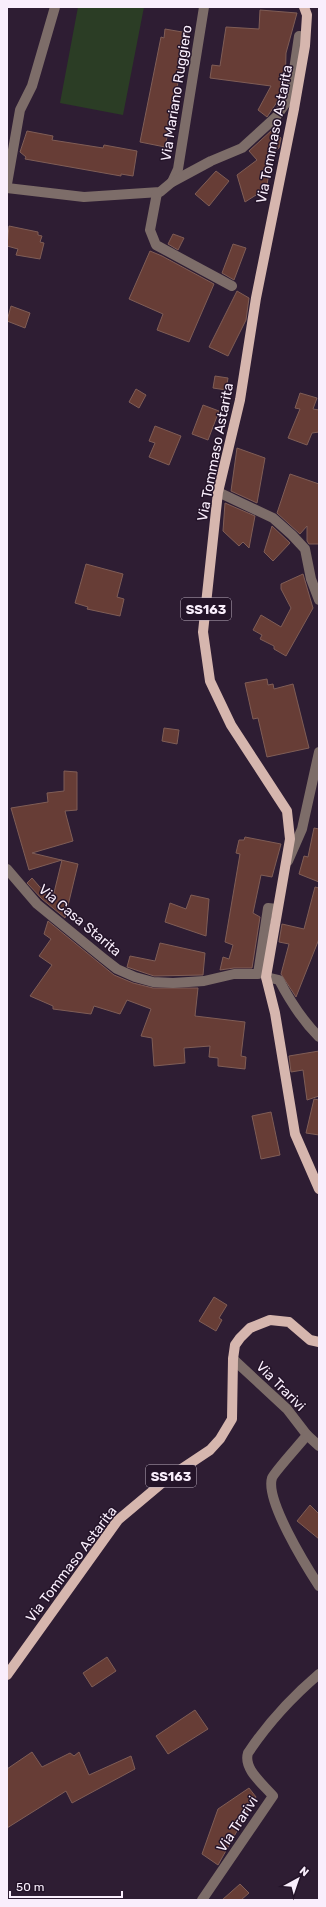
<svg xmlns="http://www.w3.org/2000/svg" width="326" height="1907" viewBox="0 0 326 1907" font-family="Rubik,sans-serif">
<rect width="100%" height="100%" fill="#2e1d33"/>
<polygon fill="#2b3d25" points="78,7 144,7 123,115 60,103"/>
<g fill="#673d36" stroke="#7f5d56">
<polygon points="260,10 297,13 286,53 285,90 267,117 258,110 271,86 210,78 212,65 220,66 226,27 259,29"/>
<polygon points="165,29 188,33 165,147 140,142 161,37 164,38"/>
<polygon points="272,130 281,138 279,148 272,153 267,185 265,185 264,190 245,202 237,175 257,160 249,151"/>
<polygon points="27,131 53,136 52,140 103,148 104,145 137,151 133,176 121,174 121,176 25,159 26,157 20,152"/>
<polygon points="216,171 229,181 209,206 195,194"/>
<polygon points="9,226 38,232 38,235 42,236 40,242 44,243 40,259 16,255 18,249 7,246"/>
<polygon points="173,234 184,238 178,250 168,244"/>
<polygon points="233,244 246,248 234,280 222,273"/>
<polygon points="150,251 162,256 214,284 189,342 157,330 163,314 129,299"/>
<polygon points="237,291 249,298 246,320 228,356 209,347"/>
<polygon points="11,306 30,313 25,328 7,321"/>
<polygon points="215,376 228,378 226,390 213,388"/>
<polygon points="136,389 146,395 139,408 129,402"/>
<polygon points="300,393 317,398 313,409 319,410 319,432 312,433 307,445 288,438 300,409 295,408"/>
<polygon points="203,405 219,411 208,440 192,434"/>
<polygon points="155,426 181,436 169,465 149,457 155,443 149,441"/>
<polygon points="237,448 265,458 257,503 231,491"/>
<polygon points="290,474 319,484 319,544 309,544 307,541 307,526 300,534 277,513"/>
<polygon points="225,503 255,516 249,548 243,542 239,546 223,531"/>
<polygon points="272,526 290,543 273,561 264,552"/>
<polygon points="86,564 123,574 117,597 124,599 120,616 87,609 88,607 75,603"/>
<polygon points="303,574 313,608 286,656 274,649 274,646 260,639 262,635 253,630 261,615 281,627 291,608 281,589 281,584"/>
<polygon points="267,679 268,685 273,684 274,689 293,684 309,748 267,757 258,718 253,719 245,683"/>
<polygon points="164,728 179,730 177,744 162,741"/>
<polygon points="64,771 77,772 77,810 65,811 73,841 32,853 78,864 65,918 42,899 27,883 32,878 52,901 62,860 29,870 11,808 48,802 47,793 64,791"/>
<polygon points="314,828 319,829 319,882 299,874 304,856 308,857"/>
<polygon points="245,837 281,844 272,877 261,875 253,913 260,917 252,968 234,968 220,970 223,957 229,959 233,945 225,942 240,854 236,853 239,840 244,840"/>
<polygon points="315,887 319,888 319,939 296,997 281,974 289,944 279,942 282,924 304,929"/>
<polygon points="191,895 209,899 206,936 165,922 170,903 186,909"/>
<polygon points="48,921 114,975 133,983 153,988 198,988 195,1016 245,1022 241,1056 246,1057 245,1069 218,1066 218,1058 209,1057 210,1046 184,1048 185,1063 154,1066 152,1038 141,1036 151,1009 127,1000 120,1014 94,1006 91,1014 53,1009 53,1006 30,996 52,965 39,956 51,939 44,934"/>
<polygon points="160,943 205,953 203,975 154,976 127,967 130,956 155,961"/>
<polygon points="319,1051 319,1096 307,1100 303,1070 291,1072 289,1056"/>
<polygon points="314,1099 319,1100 319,1135 306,1133"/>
<polygon points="271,1112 280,1155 261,1159 252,1116"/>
<polygon points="214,1297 227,1305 219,1318 222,1320 216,1331 199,1321"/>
<polygon points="310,1505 319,1514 319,1539 297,1521"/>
<polygon points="107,1657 116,1671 92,1687 83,1673"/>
<polygon points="195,1710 208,1729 168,1754 156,1736"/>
<polygon points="32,1752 42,1767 70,1753 74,1756 79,1752 89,1775 131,1756 135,1769 72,1803 66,1791 7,1828 7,1769"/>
<polygon points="249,1788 256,1797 218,1865 202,1854 218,1809"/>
<polygon points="240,1884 249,1893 241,1900 222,1900"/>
</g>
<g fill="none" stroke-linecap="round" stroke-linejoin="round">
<g stroke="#7d6d69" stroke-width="10">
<polyline points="172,182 178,169 204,7"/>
<polyline points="7,184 20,110 32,86 55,7"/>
<polyline points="7,188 84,197 160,192 172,182 211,161 242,148 276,117 290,97 299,36 305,37"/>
<polyline points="157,193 150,230 156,245 232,286"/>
<polyline points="218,492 273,518 292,535 305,549 311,579 319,600"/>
<polyline points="288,861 302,829 319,752"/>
<polyline points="7,869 37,904 103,958 117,969 135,977 153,982 173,983 204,981 234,974 258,974 268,908 277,909"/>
<path d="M266,977l13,3c11,21 23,40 40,57"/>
<path d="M233,1359l54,50 20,26c-6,8 -33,37 -35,43 -7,22 34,88 47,108"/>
<polyline points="307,1435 319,1446"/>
<path d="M202,1900l71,-104c-10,-12 -30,-27 -25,-43 20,-30 44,-56 71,-79"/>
</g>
<g stroke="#d6b6ae" stroke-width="10">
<polyline points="304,7 307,15 305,46 294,109 256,298 240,400 218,492 203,632 210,681 231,725 287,811 290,839 266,977 275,1013 295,1134 319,1189"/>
<polyline points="7,1675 118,1520 168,1478 210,1450 220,1439 232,1419 233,1359 235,1345 240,1338 250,1328 270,1320 289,1322 310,1340 319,1342"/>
</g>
</g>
<g text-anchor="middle" stroke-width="3" stroke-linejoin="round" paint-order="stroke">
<g fill="#241429" stroke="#b9adbd" stroke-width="1">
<rect x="181" y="598" width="50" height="22" rx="3"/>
<rect x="146" y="1465" width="50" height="22" rx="3"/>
</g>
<g font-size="13" font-weight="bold" fill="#f9eefc">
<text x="206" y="614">SS163</text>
<text x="171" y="1481">SS163</text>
</g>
<g font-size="14" fill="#f9eefc" stroke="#241429">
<text transform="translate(176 93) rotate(-81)" y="5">Via Mariano Ruggiero</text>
<text transform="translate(274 134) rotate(-79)" y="5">Via Tommaso Astarita</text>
<text transform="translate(215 452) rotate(-79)" y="5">Via Tommaso Astarita</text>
<text transform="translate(80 920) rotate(40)" y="5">Via Casa Starita</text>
<text transform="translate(281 1386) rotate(45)" y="5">Via Trarivi</text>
<text transform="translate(71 1564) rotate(-53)" y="5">Via Tommaso Astarita</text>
<text transform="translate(237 1824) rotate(-57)" y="5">Via Trarivi</text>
</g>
</g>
<rect width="326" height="1907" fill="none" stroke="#f9eefc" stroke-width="16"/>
<g transform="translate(298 1879) rotate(40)" stroke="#241429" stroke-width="3" paint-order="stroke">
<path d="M0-3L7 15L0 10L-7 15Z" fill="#f9eefc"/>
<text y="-6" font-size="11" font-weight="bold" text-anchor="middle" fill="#f9eefc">N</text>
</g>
<path d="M10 1891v6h112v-6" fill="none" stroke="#f9eefc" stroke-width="2"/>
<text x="16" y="1891" font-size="12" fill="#f9eefc" stroke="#241429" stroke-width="3" paint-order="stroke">50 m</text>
</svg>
